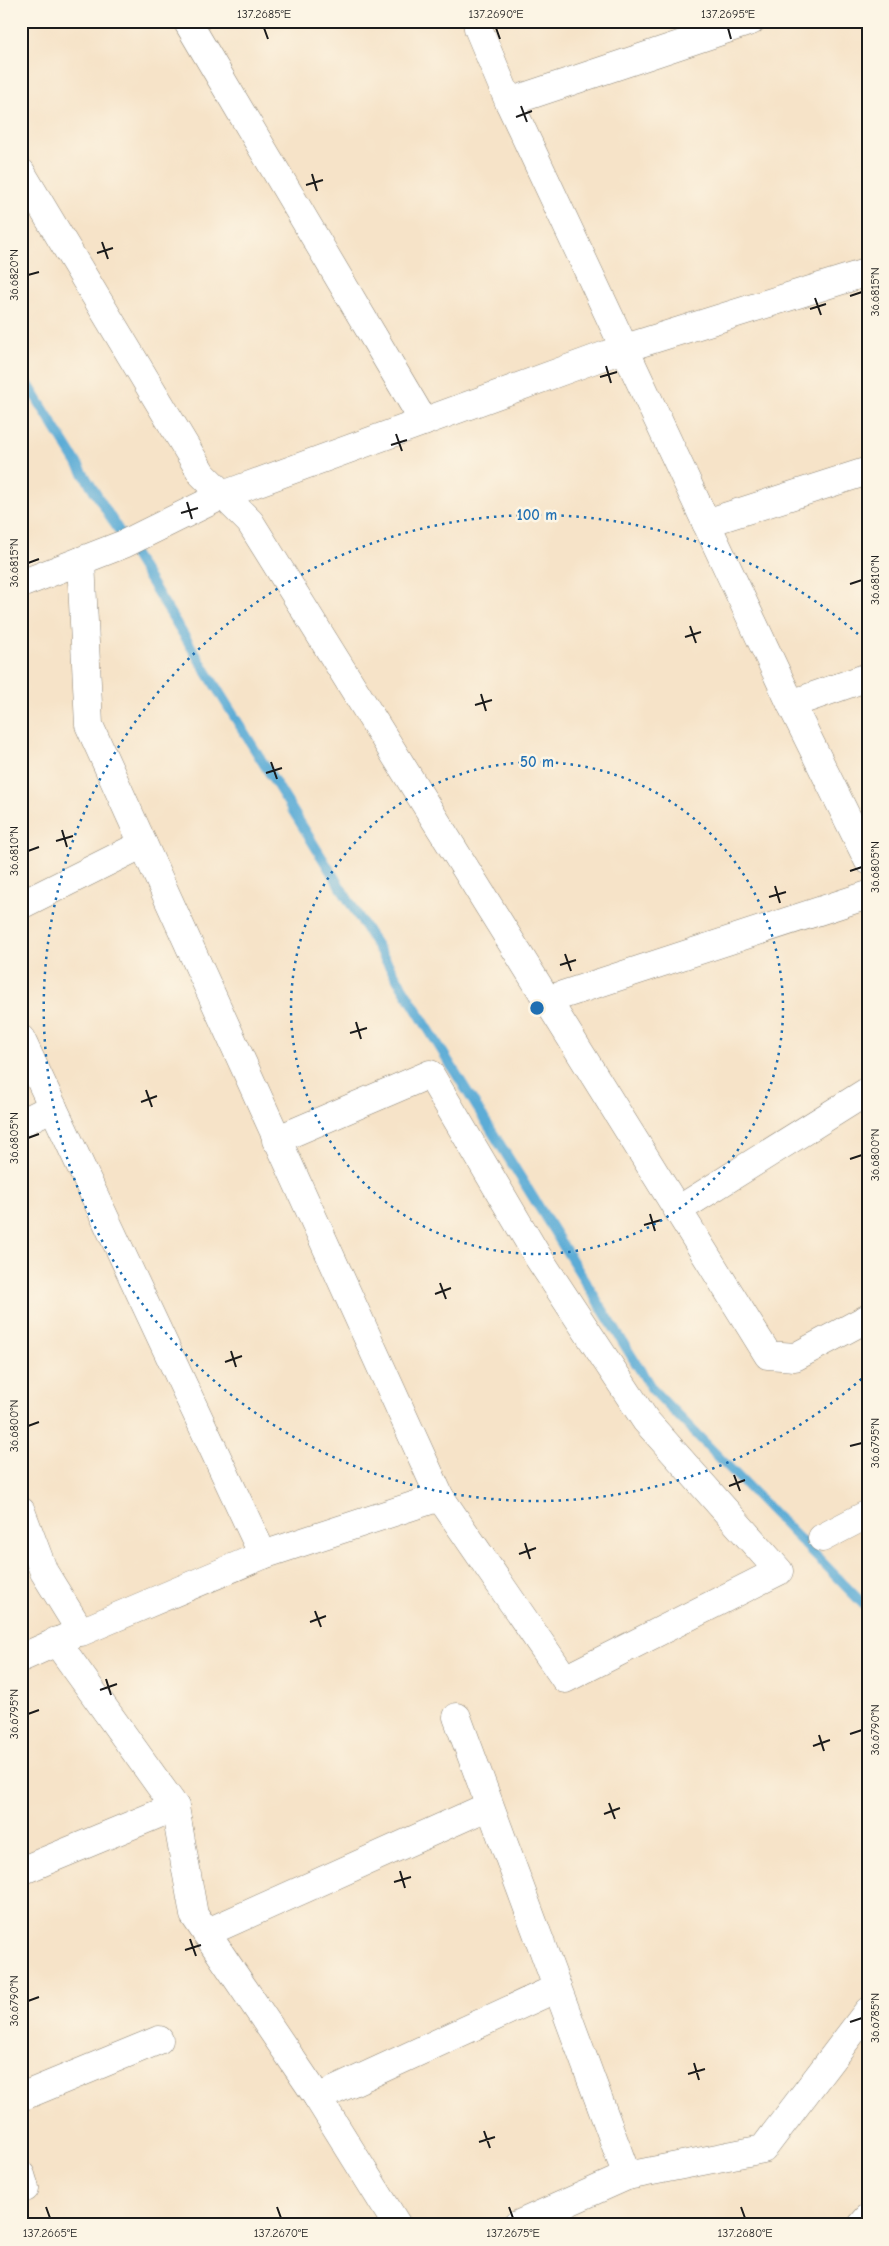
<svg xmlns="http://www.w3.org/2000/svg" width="889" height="2246" viewBox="0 0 889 2246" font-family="'Comic Neue',sans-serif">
<rect width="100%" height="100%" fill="#fcf5e5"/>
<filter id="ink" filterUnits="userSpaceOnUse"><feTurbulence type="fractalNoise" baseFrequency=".02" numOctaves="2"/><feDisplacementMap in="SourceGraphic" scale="10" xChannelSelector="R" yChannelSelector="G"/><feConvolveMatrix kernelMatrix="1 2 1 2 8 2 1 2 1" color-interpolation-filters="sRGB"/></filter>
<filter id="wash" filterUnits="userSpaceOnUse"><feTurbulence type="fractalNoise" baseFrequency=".0096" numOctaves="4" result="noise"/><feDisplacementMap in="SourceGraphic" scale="20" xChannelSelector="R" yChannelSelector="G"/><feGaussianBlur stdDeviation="1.12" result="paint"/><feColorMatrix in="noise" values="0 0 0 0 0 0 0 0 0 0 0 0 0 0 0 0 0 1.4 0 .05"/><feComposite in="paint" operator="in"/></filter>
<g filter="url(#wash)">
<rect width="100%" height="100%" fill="#f6e3c8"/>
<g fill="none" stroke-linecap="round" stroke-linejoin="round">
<polyline stroke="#5bacd6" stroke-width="10" points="21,373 652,1389 868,1609"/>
</g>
</g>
<g filter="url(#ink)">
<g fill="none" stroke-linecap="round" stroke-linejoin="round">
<defs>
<g id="minor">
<polyline points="187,21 424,422"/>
<polyline points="477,21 478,28 509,102 791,704 868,860"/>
<polyline points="509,102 751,21"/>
<polyline points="21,172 202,474 250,522 768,1355 795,1357 868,1318"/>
<polyline points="706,523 868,471"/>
<polyline points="81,561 89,725 440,1497 565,1679 779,1571 646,1421 538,1257 430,1074 276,1140"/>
<polyline points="21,584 124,544 223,495 625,348 868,272"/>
<polyline points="791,704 868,677"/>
<polyline points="21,905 143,844"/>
<polyline points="547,1000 868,895"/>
<polyline points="21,1039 263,1555"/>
<polyline points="21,1123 53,1107"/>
<polyline points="678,1210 868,1091"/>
<polyline points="21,1511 44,1572 81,1632 263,1555 440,1497"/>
<polyline points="822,1538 868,1514"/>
<polyline points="56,1641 175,1807"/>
<polyline points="21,1658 72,1635"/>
<polyline points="457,1717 627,2176"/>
<polyline points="21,1871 175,1807 194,1915 318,2098 397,2225"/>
<polyline points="206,1933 489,1806"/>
<polyline points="21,2097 159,2040"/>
<polyline points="318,2098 557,1988"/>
<polyline points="21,2175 25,2188"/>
<polyline points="517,2225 627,2176 763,2149 868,2011"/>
<polyline points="862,2225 868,2218"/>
</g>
</defs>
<use href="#minor" stroke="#898072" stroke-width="29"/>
<use href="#minor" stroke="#fff" stroke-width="28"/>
</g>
</g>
<path fill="none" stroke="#1c1c1c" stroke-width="2" d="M264,28l4,11M496,28l4,11M728,28l3,11M521,106l6,16M516,117l16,-6M312,174l5,17M306,185l17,-5M102,242l6,17M97,253l16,-5M28,275l11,-3M850,296l12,-4M815,298l6,17M810,309l16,-5M606,366l5,17M600,377l17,-5M396,434l6,17M391,445l16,-5M187,502l5,17M181,513l17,-5M28,563l11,-4M850,584l12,-4M690,626l6,17M685,637l16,-5M481,694l5,17M475,705l17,-5M271,762l6,17M266,773l16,-5M62,830l5,17M56,841l17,-5M28,851l11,-4M850,871l12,-4M775,886l5,17M769,897l17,-5M565,954l6,17M560,965l16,-5M356,1022l5,17M350,1033l17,-5M146,1090l6,17M141,1102l16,-6M28,1138l11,-4M850,1159l12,-4M650,1214l5,17M644,1225l17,-5M440,1283l6,16M435,1294l16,-6M231,1351l5,16M225,1362l17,-6M28,1426l11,-4M850,1446l12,-3M734,1475l6,16M729,1486l16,-6M525,1543l5,16M519,1554l17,-6M315,1611l6,16M310,1622l16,-6M106,1679l5,16M100,1690l17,-6M28,1714l11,-4M850,1734l12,-4M819,1735l5,16M813,1746l17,-6M609,1803l6,16M604,1814l16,-6M400,1871l5,17M394,1882l17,-5M190,1939l6,17M185,1950l16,-5M28,2001l11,-4M850,2022l12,-4M694,2063l5,17M688,2074l17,-5M484,2131l6,17M479,2142l16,-5M46,2207l4,11M277,2207l4,11M509,2207l4,11M741,2207l4,11"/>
<g fill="none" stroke="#1f6fb2" stroke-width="2.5" stroke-dasharray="2.5 5">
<circle cx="537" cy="1008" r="246"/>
<path d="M867 1374A493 493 0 1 1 867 642"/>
</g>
<circle cx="537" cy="1008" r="8" fill="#1f6fb2" stroke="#fcf5e5" stroke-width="2.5"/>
<g font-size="15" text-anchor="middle" font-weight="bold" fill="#1f6fb2" stroke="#fcf5e5" stroke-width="5" stroke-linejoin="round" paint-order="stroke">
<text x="537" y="520">100 m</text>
<text x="537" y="767">50 m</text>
</g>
<rect width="889" height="2246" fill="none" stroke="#fcf5e5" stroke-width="55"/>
<rect x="28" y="28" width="834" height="2190" fill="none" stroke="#1c1c1c" stroke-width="2"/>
<g font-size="12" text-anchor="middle" fill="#1c1c1c">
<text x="264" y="18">137.2685°E</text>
<text x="496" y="18">137.2690°E</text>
<text x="728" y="18">137.2695°E</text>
<text transform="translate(14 275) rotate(-90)" y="4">36.6820°N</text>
<text transform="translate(875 292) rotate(-90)" y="4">36.6815°N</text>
<text transform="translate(14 563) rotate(-90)" y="4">36.6815°N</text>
<text transform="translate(875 580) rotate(-90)" y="4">36.6810°N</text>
<text transform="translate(14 851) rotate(-90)" y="4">36.6810°N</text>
<text transform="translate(875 867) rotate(-90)" y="4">36.6805°N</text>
<text transform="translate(14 1138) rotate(-90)" y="4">36.6805°N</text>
<text transform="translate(875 1155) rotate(-90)" y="4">36.6800°N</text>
<text transform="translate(14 1426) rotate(-90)" y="4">36.6800°N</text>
<text transform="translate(875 1443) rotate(-90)" y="4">36.6795°N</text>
<text transform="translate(14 1714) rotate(-90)" y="4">36.6795°N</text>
<text transform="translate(875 1730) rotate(-90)" y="4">36.6790°N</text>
<text transform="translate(14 2001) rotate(-90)" y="4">36.6790°N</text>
<text transform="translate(875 2018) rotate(-90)" y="4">36.6785°N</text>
<text x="50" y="2237">137.2665°E</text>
<text x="281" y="2237">137.2670°E</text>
<text x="513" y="2237">137.2675°E</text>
<text x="745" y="2237">137.2680°E</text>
</g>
</svg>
